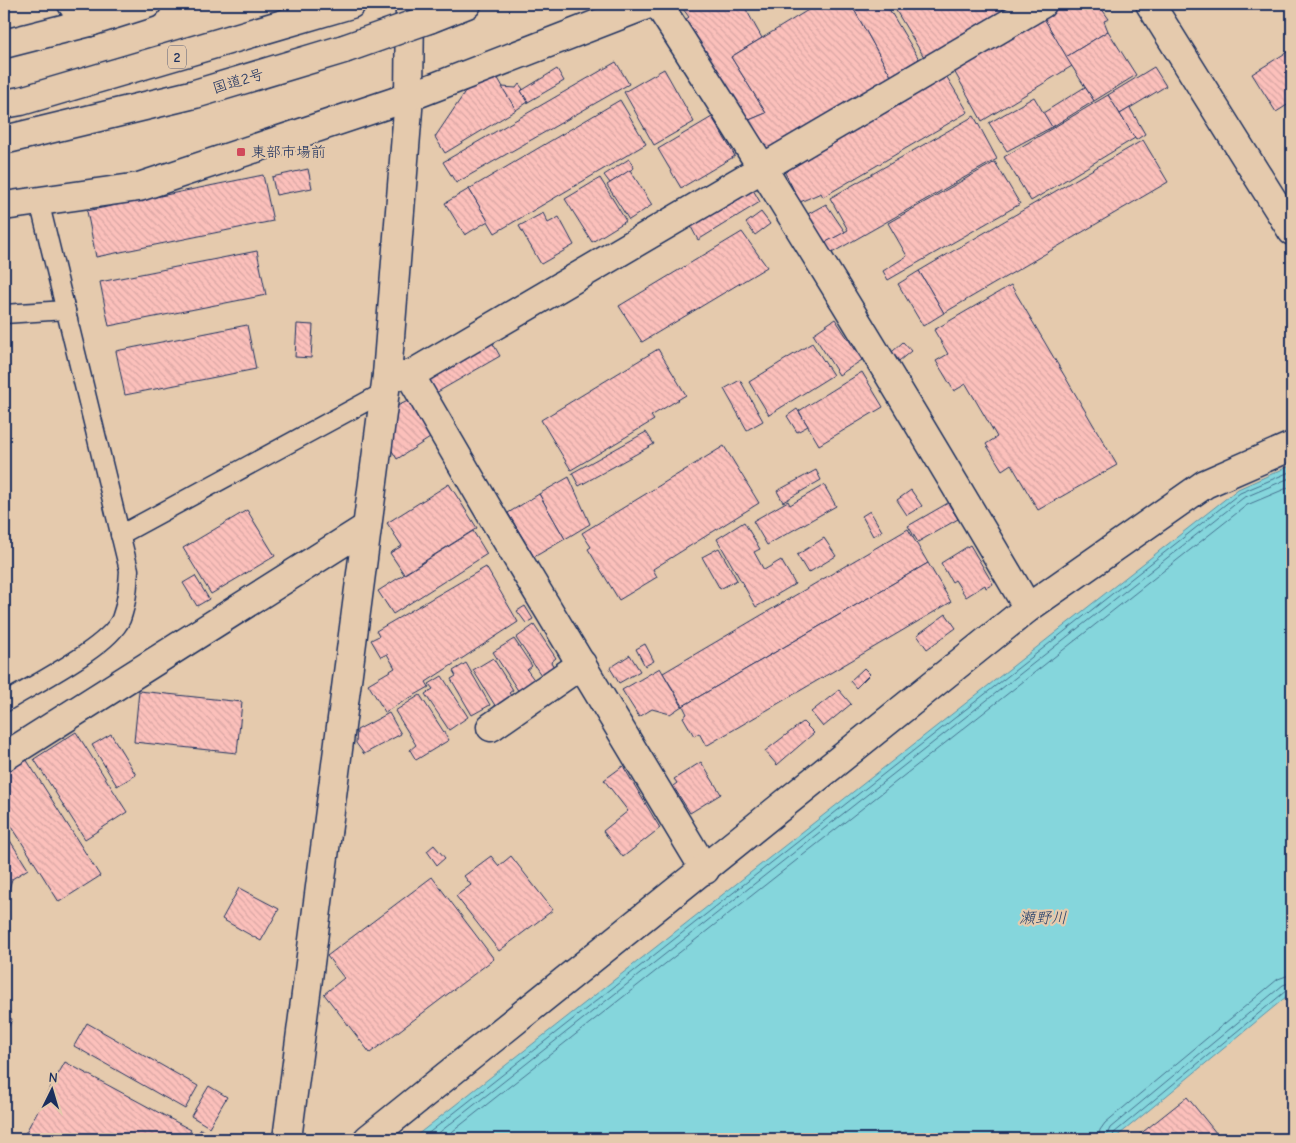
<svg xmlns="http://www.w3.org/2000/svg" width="1296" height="1143" viewBox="0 0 1296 1143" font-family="'Comic Neue','Klee One',sans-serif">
<defs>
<pattern id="building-back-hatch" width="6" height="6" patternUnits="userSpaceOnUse" patternTransform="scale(1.25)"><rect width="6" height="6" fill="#fcc0bb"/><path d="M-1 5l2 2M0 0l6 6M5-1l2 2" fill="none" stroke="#d7a5a3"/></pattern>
</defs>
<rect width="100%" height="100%" fill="#e5caad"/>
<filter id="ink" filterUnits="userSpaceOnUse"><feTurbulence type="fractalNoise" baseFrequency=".02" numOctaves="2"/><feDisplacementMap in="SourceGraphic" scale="10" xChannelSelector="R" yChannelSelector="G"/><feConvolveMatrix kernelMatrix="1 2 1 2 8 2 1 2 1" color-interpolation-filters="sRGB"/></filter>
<g filter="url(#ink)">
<polygon fill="#85d6dc" stroke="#5b93aa" points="1292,465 1292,992 1114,1139 412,1139 1238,489"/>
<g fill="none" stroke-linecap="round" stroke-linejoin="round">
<g stroke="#457290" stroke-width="1">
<polyline points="421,1139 1240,493 1292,471"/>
<polyline points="431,1139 1243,498 1292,477"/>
<polyline points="443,1139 1247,505 1292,486"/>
<polyline points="1098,1139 1100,1130 1105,1123 1278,979 1292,974"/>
<polyline points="1105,1139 1110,1128 1283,985 1292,982"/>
<polyline points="1112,1139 1114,1133 1287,990 1292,988"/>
</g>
</g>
<g fill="url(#building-back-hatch)" stroke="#1b2f5e">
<polygon points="684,4 743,4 762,38 731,57 766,113 747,121 685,20 689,17 680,5"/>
<polygon points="805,4 818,4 809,9"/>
<polygon points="818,4 851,4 891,76 764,151 747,121 766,113 731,57"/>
<polygon points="851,4 886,4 919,59 891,76"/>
<polygon points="892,4 1015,4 924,57"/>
<polygon points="1061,4 1092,4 1094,7 1098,4 1109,19 1104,21 1108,31 1066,57 1042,15"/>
<polygon points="1240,4 1253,4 1243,9"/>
<polygon points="1042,15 1072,66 982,121 953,69"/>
<polygon points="1108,31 1136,75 1094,101 1066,57"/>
<polygon points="1292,49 1292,102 1276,112 1252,74"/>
<polygon points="616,62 629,84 456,183 443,162"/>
<polygon points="1154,67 1166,86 1120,114 1108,95"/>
<polygon points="557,69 564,81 528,102 521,91"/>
<polygon points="664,69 694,122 654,145 624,92"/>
<polygon points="495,73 516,110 445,153 435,137 470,85"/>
<polygon points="945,74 968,112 823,197 821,193 800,202 783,169"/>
<polygon points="519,84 523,89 521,91 528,102 516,110 502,87 516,88"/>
<polygon points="1085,87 1094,101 1052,127 1043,113"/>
<polygon points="1108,95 1135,138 1031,201 1004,157"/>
<polygon points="1034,97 1052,127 1007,151 989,123"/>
<polygon points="620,100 646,144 495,233 469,189"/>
<polygon points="1130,108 1145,134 1136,140 1120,114"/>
<polygon points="974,116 997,159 830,254 824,243 848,230 830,198"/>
<polygon points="712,117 735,156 681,188 658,149"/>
<polygon points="1143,140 1168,182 944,313 919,271"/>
<polygon points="629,159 634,168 610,183 604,175"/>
<polygon points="995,162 1020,204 888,280 883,271 907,256 888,223"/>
<polygon points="308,169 312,188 276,195 272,177"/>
<polygon points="630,170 652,205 629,220 607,185"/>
<polygon points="263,175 273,221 96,257 87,211"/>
<polygon points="600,178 626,221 592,242 565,199"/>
<polygon points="752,188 760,202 698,240 690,225"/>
<polygon points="469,189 488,221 465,235 445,203"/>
<polygon points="826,204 845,232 824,243 806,215"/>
<polygon points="761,212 770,224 755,235 746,223"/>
<polygon points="543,213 548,223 559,217 574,245 541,264 519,226"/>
<polygon points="742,232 767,267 642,342 619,306"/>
<polygon points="257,251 266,295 109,326 100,282"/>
<polygon points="919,271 944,313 923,326 898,284"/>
<polygon points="1011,285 1117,465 1038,510 1011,464 1002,470 986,444 997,437 966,384 954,391 936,361 948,354 934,330"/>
<polygon points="835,319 862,360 839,375 813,334"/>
<polygon points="297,324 313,325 311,358 295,357"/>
<polygon points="247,325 256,369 125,395 116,351"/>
<polygon points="492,342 500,356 434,394 426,380"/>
<polygon points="903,342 911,351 899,361 892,352"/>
<polygon points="812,343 833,375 769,415 749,382"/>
<polygon points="658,349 686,395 651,416 654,420 571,470 541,420"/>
<polygon points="862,372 883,407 819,445 799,411"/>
<polygon points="740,380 763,421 747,430 724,389"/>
<polygon points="408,401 430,438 397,459 391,449 395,407"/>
<polygon points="797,409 808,426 797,432 787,416"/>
<polygon points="646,432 654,444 579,486 572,473"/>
<polygon points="724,446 759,503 653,569 657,577 619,600 588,549 591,547 582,533"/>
<polygon points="816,470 821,480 783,502 777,491"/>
<polygon points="569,477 590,524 565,539 539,494"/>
<polygon points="449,484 477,528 404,574 390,553 402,546 387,523"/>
<polygon points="824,485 836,506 767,545 753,521 788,501 790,505"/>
<polygon points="911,490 922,506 907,515 897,500"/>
<polygon points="539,494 565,539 534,557 508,513"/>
<polygon points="948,503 958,519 918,542 908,526"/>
<polygon points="247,510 275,556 211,594 183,548"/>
<polygon points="870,511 882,531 873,536 862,516"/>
<polygon points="744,522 760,549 754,552 764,570 781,560 795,584 756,607 717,539"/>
<polygon points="908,529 928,563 683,706 663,673"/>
<polygon points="473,531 487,554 393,614 378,591"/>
<polygon points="824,538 836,556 808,573 797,555"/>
<polygon points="970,545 993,584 986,588 985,585 966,597 955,580 952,582 941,563"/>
<polygon points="719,548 737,580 720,589 702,557"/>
<polygon points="928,563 951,602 706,746 699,733 694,736 683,717 687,714 683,706"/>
<polygon points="486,567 518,622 426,682 429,687 385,712 368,684 395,668 387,654 381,657 371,640 379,636 376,631"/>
<polygon points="195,576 209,599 197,606 183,583"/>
<polygon points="525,606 533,619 526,623 517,611"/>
<polygon points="946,614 956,628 927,649 917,635"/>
<polygon points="534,625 556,658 551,662 555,669 543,678 516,638"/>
<polygon points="514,639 532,666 527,670 535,681 519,692 493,652"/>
<polygon points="645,644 654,661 645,666 636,649"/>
<polygon points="630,655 640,671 619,683 610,668"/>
<polygon points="493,658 513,690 509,693 512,697 496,707 473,670"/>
<polygon points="466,663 490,705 472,715 451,679 456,676 453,671"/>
<polygon points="660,668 682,706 670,714 652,709 639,717 622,690"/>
<polygon points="864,668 870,674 856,688 850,681"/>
<polygon points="442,676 468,717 449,730 425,694 433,689 429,684"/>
<polygon points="839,690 851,704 823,727 811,712"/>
<polygon points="139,691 242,702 237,753 134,742"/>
<polygon points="420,695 449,740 416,760 410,750 416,745 395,711"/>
<polygon points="389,713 401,734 364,754 356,743 357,730"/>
<polygon points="803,722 814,733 777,765 765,751"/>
<polygon points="76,732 127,812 85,839 34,759"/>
<polygon points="111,734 136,775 117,786 92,745"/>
<polygon points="23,754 100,876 59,902 4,814 4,766"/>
<polygon points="701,762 721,794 690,813 673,786 677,783 674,779"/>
<polygon points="623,766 660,828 623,857 603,831 628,811 604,780"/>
<polygon points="4,831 28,869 12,879 4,906"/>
<polygon points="434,845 445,858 437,865 427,851"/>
<polygon points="491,856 499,866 511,856 553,910 499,951 456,896 471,885 464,876"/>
<polygon points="432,877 494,959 370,1053 324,994 344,978 327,956"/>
<polygon points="239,888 279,909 261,941 222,919"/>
<polygon points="4,1016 12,1019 4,1037"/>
<polygon points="87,1023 198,1086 185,1109 74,1046"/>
<polygon points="65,1062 191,1130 186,1139 22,1139"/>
<polygon points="209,1086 227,1097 209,1127 191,1116"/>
<polygon points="1187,1097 1221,1139 1134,1139"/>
<polygon points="201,1129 215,1138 214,1139 195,1139"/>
</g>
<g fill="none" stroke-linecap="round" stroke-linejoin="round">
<defs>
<g id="lane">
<polyline points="4,314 66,310"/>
<polyline points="120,535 384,392"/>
<path d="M4,703c28,-18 104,-55 117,-84 6,-16 7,-32 8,-49l-90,-369"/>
</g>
<g id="street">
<polyline points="72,4 90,22 147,4"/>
<path d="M658,4c128,198 250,400 370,604"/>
<polyline points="1150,4 1292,231"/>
<polyline points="409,97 649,4"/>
<polyline points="387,375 410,375 1042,4"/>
<polyline points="410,375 495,521 705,870"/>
<polyline points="491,727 582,664"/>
<polyline points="4,757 367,527"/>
<polyline points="287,1139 387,375 409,97 410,4"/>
<polyline points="368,1139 1028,608 1205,484 1292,446"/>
</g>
<g id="highway">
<polyline points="429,19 467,4"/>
<polyline points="4,44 90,22"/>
<polyline points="4,104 21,101 351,4"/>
<polyline points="4,140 195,94 344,49"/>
<polyline points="4,206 139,187 409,97"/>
</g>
</defs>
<use href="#lane" stroke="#1b2f5e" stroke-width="21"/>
<use href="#street" stroke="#1b2f5e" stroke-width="31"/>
<use href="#highway" stroke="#1b2f5e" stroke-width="31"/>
<use href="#lane" stroke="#e5caad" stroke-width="18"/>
<use href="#street" stroke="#e5caad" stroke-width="28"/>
<use href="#highway" stroke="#e5caad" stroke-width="28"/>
<defs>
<polyline id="highway-bridge" points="344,49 429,19"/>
</defs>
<use href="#highway-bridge" stroke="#1b2f5e" stroke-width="31" stroke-linecap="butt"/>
<use href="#highway-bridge" stroke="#e5caad" stroke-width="28"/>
</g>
</g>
<rect fill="#d1495b" stroke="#e5caad" stroke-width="2" x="236" y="147" width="10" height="10" rx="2.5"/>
<g text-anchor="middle" stroke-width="4.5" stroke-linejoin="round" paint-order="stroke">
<rect fill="#e5caad" stroke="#585e76" stroke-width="1" x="168" y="45.5" width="18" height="23" rx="4"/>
<g font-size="14" font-weight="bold" fill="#1b2f5e">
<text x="177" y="62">2</text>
</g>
<g font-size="15" fill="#1b2f5e" stroke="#e5caad">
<text transform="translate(238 81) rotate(-17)" y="5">国道2号</text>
</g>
<g font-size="15" fill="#1b2f5e" stroke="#e5caad" text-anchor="start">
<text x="251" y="157">東部市場前</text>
</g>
<g font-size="16" font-style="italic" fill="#26406b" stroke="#e5caad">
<text x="1043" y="923">瀬野川</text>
</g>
</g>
<rect width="1296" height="1143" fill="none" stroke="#e5caad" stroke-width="20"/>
<rect x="10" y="10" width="1276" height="1123" fill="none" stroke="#1b2f5e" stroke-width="2" filter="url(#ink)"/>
<g transform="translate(52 1090) rotate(5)" stroke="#e5caad" stroke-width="4" paint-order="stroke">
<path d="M0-4L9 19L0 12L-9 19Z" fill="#1b2f5e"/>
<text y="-8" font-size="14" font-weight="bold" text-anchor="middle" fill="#1b2f5e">N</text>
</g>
</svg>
